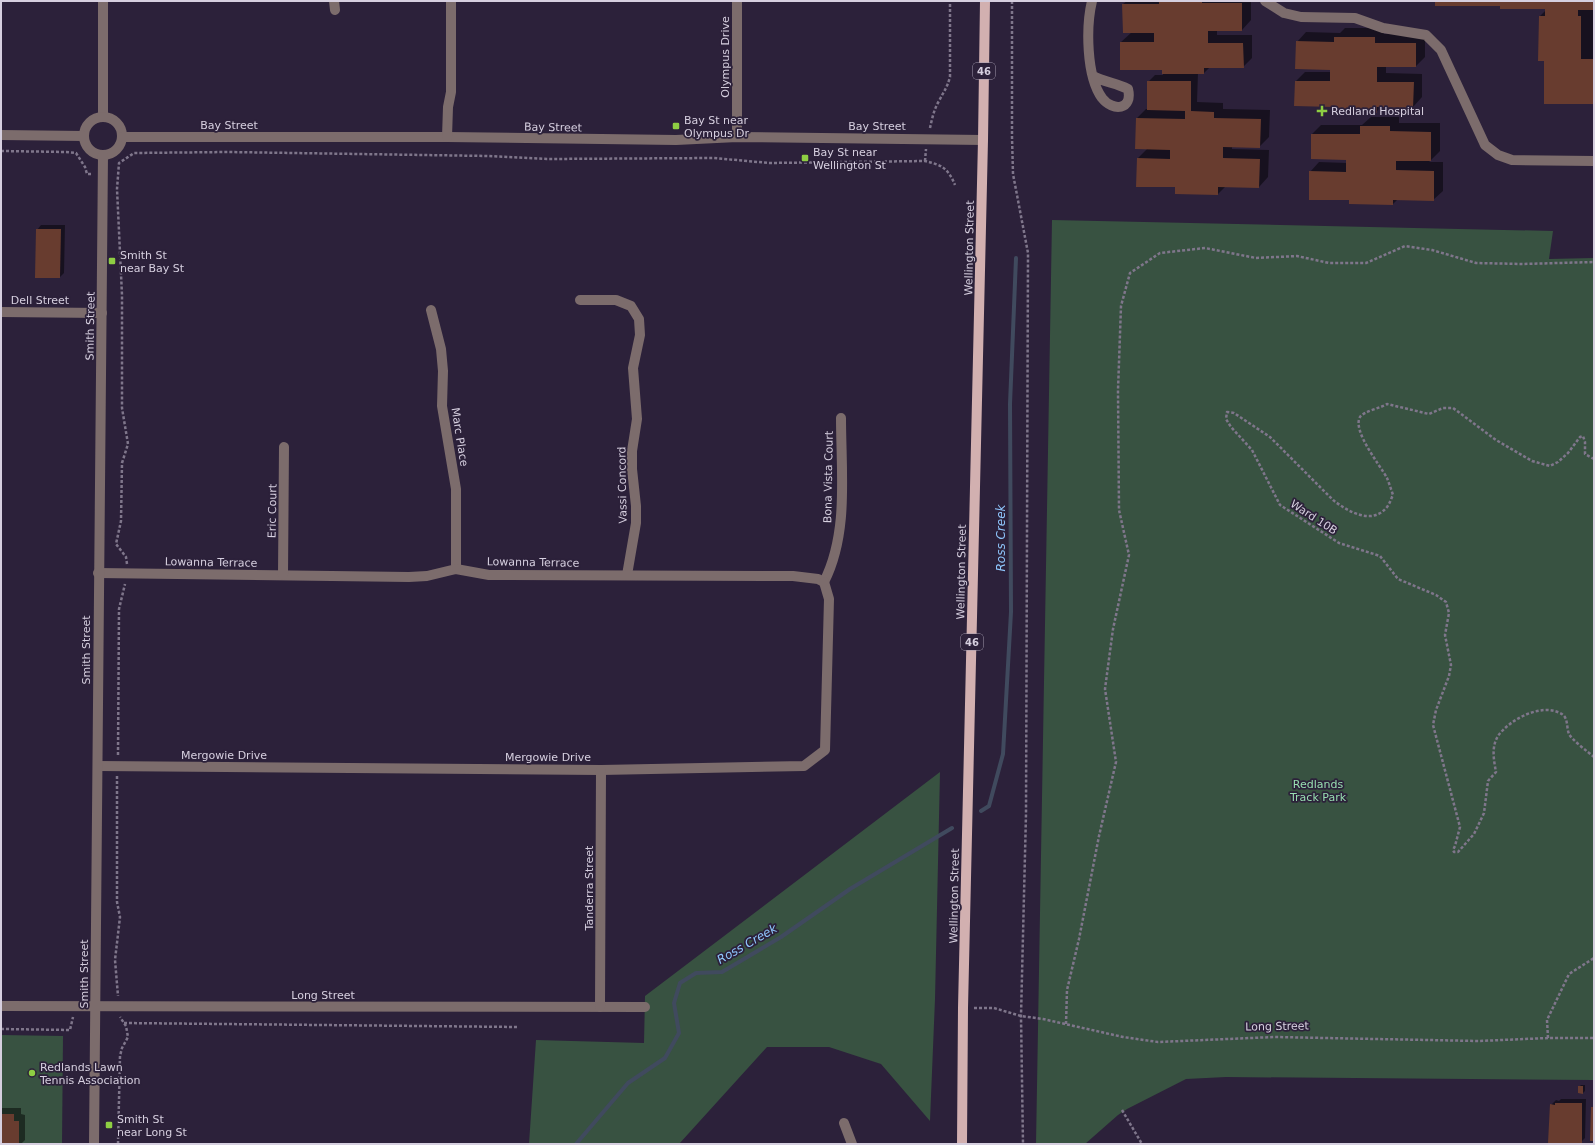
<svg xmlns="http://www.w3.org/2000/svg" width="1595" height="1145" viewBox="0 0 1595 1145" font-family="'DejaVu Sans',sans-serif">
<rect width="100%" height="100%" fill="#2c213a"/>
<g fill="#385241">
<polygon points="1052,220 1553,231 1549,259 1594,258 1594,1080 1226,1077 1186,1079 1127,1109 1118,1115 1085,1144 1036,1144"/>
<polygon points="940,772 935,999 930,1121 881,1064 829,1047 767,1047 679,1144 529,1144 536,1040 644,1043 645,996"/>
<polygon points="1,1035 63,1036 62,1144 1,1144"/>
</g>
<g fill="#0007">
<polygon points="1127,1 1251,1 1251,20 1242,30 1217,30 1217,35 1252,35 1252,58 1243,67 1210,67 1204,73 1198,73 1197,102 1223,103 1223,109 1270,110 1269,137 1259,147 1232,146 1232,149 1269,150 1268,177 1259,187 1226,186 1218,194 1176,186 1138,158 1148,148 1137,118 1146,109 1148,109 1148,82 1155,75 1163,75 1163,69 1121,42 1132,32 1123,4"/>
<polygon points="1436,1 1594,1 1594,103 1545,60 1540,16 1546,10 1546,8"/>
<polygon points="1345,28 1384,28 1384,34 1425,34 1425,57 1416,66 1386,66 1386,73 1422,74 1422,97 1413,107 1382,106 1376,112 1335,106 1296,81 1305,72 1331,72 1331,69 1297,42 1306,32 1340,33"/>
<polygon points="1371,117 1399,117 1399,123 1440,123 1440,151 1429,162 1443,162 1443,191 1433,200 1397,200 1393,204 1350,199 1310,172 1319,162 1347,163 1347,159 1312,134 1321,125 1362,125"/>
<polygon points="41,225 65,225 64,273 60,277 37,230"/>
<polygon points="1581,1085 1585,1085 1585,1091 1583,1093 1579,1092 1579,1087"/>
<polygon points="1561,1099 1586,1099 1585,1138 1581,1142 1551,1105 1556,1100 1559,1101"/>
<polygon points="1,1108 21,1108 21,1114 25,1115 25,1140 21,1144 1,1144"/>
</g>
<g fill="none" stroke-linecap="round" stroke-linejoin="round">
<g stroke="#404a5e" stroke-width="4">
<polyline points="981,811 989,806 1003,754 1011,612 1010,404 1016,258"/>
<polyline points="576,1144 628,1083 665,1058 679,1033 674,1003 680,983 696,973 722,972 781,937 850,889 952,828"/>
</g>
</g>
<g fill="#683c2f">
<polygon points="1159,1 1202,1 1202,3 1242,3 1242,31 1208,31 1208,43 1243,43 1244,68 1204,68 1204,74 1162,74 1162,70 1120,70 1120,42 1154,42 1154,33 1123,33 1122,4 1159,4"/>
<polygon points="1435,1 1594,1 1594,10 1578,10 1578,16 1581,16 1581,59 1594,59 1594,104 1544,104 1544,61 1538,61 1539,16 1545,16 1545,9 1500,9 1500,6 1435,6"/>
<polygon points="1334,37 1375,37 1375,43 1416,43 1416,67 1377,67 1377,82 1414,82 1413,108 1377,107 1377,113 1334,112 1334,107 1294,106 1295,81 1330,81 1330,70 1295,69 1296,41 1334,42"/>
<polygon points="1147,81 1191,81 1191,111 1214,112 1214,118 1261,119 1260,148 1223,147 1223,158 1260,159 1259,188 1218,187 1218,195 1175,194 1175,187 1136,187 1137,158 1170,159 1170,150 1135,149 1136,118 1185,119 1185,111 1147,110"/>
<polygon points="1360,126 1390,126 1390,131 1431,132 1431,161 1396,161 1396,170 1434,171 1434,201 1393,200 1393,205 1349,204 1349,200 1309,200 1309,171 1346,172 1346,160 1311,159 1311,134 1360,134"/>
<polygon points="36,229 61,229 60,278 35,278"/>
<polygon points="1578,1086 1583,1086 1583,1094 1578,1093"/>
<polygon points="1555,1103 1582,1103 1582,1143 1548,1143 1550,1104 1555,1105"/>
<polygon points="1591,1107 1594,1107 1594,1141 1590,1141"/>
<polygon points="1,1114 14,1114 14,1121 19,1121 19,1144 1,1144"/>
</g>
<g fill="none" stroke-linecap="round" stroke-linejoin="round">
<g stroke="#7f768b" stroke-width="2.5" stroke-dasharray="3 2" stroke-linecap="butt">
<polyline points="1012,1 1012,137 1013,174 1028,253 1026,814 1021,1016 1023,1144"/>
<path d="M930,128c2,-9 4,-19 9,-27 5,-10 8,-13 11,-24v-76"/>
<polyline points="1,151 66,152 76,153 85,167 87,174 92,174"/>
<polyline points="925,161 926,149"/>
<path d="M1594,459l-9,-5v-12l-2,-6 -3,1 -12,16 -10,9 -8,4 -18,-5 -36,-21 -43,-32h-10l-14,6 -42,-10c-6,4 -23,7 -27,13 -8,14 20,48 27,61 2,5 4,11 6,17 -2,4 -3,8 -6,12 -15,19 -40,4 -54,-7l-63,-63 -36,-24 -7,-1 -1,7 5,8 21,23 28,55 59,38 41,13 18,23 38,16 10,7 3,11 -4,22 6,30 -2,11 -13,34 -3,15 27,102 -5,19 -2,4 1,2h4l16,-18 10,-21 4,-32 8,-9c-2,-11 -5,-25 2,-36 11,-16 42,-33 62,-23 9,4 6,14 9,21 3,6 19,18 25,23"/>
<path d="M127,564l-1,-7 -10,-13 5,-23 1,-58 6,-19 -6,-36v-113l-5,-106 2,-26 15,-10 94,-1 260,4 59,3 167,-1 55,5 156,-2c17,4 23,7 30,24"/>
<polyline points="118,755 119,609 125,584"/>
<polyline points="117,776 117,902 120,917 115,960 118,996"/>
<polyline points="974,1008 994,1008 1021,1016 1043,1019 1123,1037 1158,1042 1274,1037 1479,1041 1548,1038 1594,1038"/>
<polyline points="124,1023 518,1027"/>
<polyline points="1066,1024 1067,990 1079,939 1099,836 1116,762 1105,689 1113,629 1129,555 1119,510 1118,390 1121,306 1130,273 1160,253 1205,248 1256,258 1297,256 1329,263 1366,263 1405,246 1432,250 1476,263 1523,264 1594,262"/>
<polyline points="1,1029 70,1030 73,1017"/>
<polyline points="1548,1038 1547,1020 1569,974 1594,958"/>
<polyline points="1122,1110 1142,1144"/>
<polyline points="118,1144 120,1056 122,1048 128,1037 126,1026 120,1017"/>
</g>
<g stroke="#7c6c6c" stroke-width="10">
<polyline points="103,1 103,117"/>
<polyline points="334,1 335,10"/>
<polyline points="737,1 737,137"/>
<path d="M1092,1c-6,25 -6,75 10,97 11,14 31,12 26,-9 -12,-6 -24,-7 -35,-13"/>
<polyline points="1265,1 1284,13 1301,17 1355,18 1383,28 1426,35 1441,50 1485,145 1498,155 1512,160 1594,161"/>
<circle cx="103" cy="136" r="19"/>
<polyline points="1,135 84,136"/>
<polyline points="122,137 447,137 676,140 737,137 983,140"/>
<polyline points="447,137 448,107 451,92 451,1"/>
<polyline points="580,300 616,300 631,306 639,319 640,335 633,368 637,419 632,451 632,469 636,506 636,523 627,575"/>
<polyline points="431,310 441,349 443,371 442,406 456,489 456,569"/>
<polyline points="1,312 102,313"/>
<polyline points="98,573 409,577 427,576 456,569 489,575 793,576 818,579 824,582"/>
<polyline points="283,575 284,447"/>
<path d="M824,582c25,-49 17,-110 17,-164"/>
<polyline points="98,766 601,770 804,766 825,750 829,599 824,582"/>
<polyline points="1,1006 645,1007"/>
<polyline points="600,1007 601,770"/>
<polyline points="844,1123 852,1144"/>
<polyline points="94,1144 103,155"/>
</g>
<polyline stroke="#d2b0b0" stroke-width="10" points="962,1144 963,1008 983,140 985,1"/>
</g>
<g fill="#8ece43" stroke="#2c213a" stroke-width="1.5">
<path d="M1320 105h4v4h4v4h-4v4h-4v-4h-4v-4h4z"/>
<rect x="672" y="122" width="8" height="8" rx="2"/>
<rect x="801" y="154" width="8" height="8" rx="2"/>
<rect x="108" y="257" width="8" height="8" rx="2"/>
<circle cx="32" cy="1073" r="4"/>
<rect x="105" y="1121" width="8" height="8" rx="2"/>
</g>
<g text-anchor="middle" stroke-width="3.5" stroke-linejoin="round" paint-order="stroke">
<g fill="#2c213a" stroke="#a39bae" stroke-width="1">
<rect x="973" y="63" width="22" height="16" rx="3"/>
<rect x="961" y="634" width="22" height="16" rx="3"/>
</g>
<g font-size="10" font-weight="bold" fill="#d6cfdf">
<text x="984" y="75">46</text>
<text x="972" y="646">46</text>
</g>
<g font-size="11" fill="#d6cfdf" stroke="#2c213a">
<text transform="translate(725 57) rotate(-90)" y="4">Olympus Drive</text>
<text x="229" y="129">Bay Street</text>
<text x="877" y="130">Bay Street</text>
<text transform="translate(553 127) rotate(1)" y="4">Bay Street</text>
<text transform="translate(969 248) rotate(-89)" y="4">Wellington Street</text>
<text x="40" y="304">Dell Street</text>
<text transform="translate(90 326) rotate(-89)" y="4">Smith Street</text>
<text transform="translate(460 437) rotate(81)" y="4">Marc Place</text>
<text transform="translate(828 477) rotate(-89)" y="4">Bona Vista Court</text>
<text transform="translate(622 485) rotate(-91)" y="4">Vassi Concord</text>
<text transform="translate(272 511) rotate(-89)" y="4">Eric Court</text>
<text transform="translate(1314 517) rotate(33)" y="4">Ward 10B</text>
<text transform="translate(211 562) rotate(1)" y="4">Lowanna Terrace</text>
<text transform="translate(533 562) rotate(1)" y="4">Lowanna Terrace</text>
<text transform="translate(961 572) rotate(-89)" y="4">Wellington Street</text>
<text transform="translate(86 650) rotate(-90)" y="4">Smith Street</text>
<text x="224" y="759">Mergowie Drive</text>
<text x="548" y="761">Mergowie Drive</text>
<text transform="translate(589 888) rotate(-90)" y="4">Tanderra Street</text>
<text transform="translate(954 896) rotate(-89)" y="4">Wellington Street</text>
<text transform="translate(84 974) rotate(-90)" y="4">Smith Street</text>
<text x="323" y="999">Long Street</text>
<text transform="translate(1277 1026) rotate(-1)" y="4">Long Street</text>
</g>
<g font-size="11" fill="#d6cfdf" stroke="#2c213a" text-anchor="start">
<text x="1331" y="115">Redland Hospital</text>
<text x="684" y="124">Bay St near<tspan x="684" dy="13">Olympus Dr</tspan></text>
<text x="813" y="156">Bay St near<tspan x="813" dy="13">Wellington St</tspan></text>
<text x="120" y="259">Smith St<tspan x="120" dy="13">near Bay St</tspan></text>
<text x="40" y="1071">Redlands Lawn<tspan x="40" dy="13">Tennis Association</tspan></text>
<text x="117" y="1123">Smith St<tspan x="117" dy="13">near Long St</tspan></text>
</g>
<g font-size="11" fill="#98dfb1" stroke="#2c213a">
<text x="1318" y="788">Redlands<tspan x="1318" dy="13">Track Park</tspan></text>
</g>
<g font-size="12" font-style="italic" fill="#8fc6fc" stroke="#2c213a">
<text transform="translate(1001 538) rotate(-90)" y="4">Ross Creek</text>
<text transform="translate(747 944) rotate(-30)" y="4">Ross Creek</text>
</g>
</g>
<rect width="1595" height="1145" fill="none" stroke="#d6cfdf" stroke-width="4"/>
</svg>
